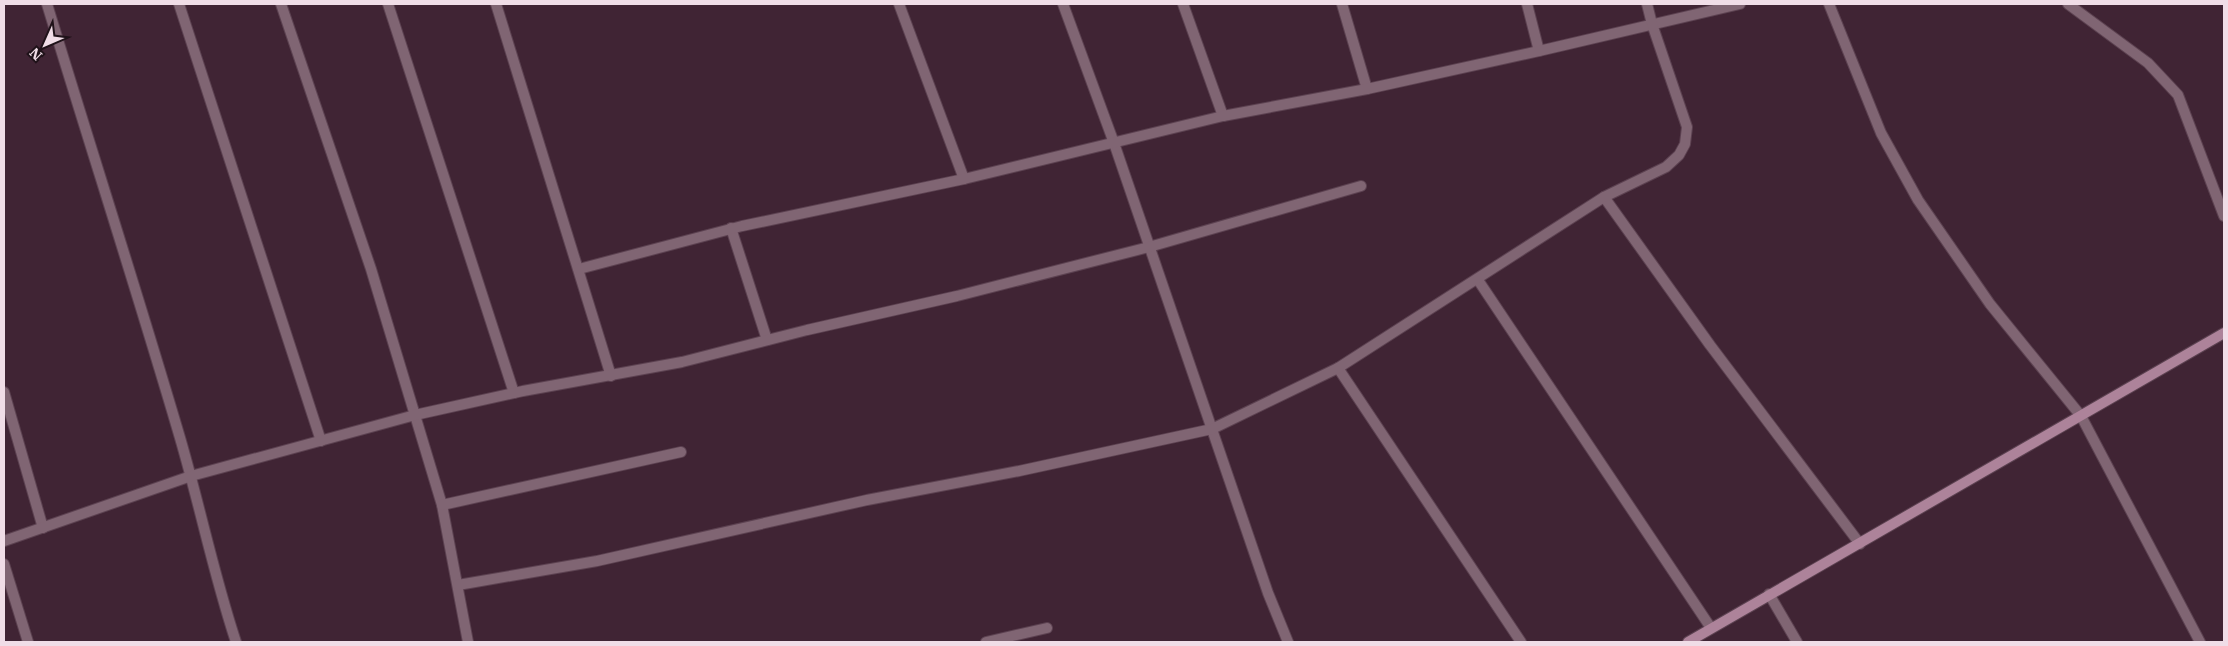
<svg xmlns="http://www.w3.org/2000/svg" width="2228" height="646" viewBox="0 0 2228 646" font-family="'IBM Plex Serif',serif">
<rect width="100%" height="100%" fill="#402434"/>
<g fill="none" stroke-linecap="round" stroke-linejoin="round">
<defs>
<g id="street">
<path d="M47,4c43,142 89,284 131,427 21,70 35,142 58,211"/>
<polyline points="179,4 321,441"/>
<polyline points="281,4 371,269 442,505 468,642"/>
<polyline points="388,4 514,393"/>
<polyline points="496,4 611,376"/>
<polyline points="899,4 964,179"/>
<polyline points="1063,4 1114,143 1268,593 1288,642"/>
<polyline points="1183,4 1223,116"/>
<polyline points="1342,4 1367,89"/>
<polyline points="1527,4 1539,51"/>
<polyline points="1829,4 1881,133 1918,200 1990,304 2081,416 2200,642"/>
<polyline points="2068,4 2148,63 2178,95 2224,216"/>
<polyline points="1604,197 1710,345 1860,544"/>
<polyline points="731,228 767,340"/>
<polyline points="579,269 742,226 964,179 1223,116 1367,89 1539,51 1740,4"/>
<polyline points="1478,280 1711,628"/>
<polyline points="1338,368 1521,642"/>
<polyline points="4,392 43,528"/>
<polyline points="442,505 681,452"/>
<polyline points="4,541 191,476 415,415 523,391 682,362 807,330 957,296 1149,247 1361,186"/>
<polyline points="4,564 28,642"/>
<polyline points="458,585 597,561 867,500 1019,471 1212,429 1338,368 1604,197 1666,167 1679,155 1685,144 1687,127 1652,24 1647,4"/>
<polyline points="1769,594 1797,642"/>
<polyline points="986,642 1047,628"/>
</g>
<polyline id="secondary" points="1688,642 2224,333"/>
</defs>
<use href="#street" stroke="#5c4251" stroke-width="12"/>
<use href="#secondary" stroke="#5c4251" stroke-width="12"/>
<use href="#street" stroke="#806573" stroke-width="10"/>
<use href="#secondary" stroke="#ad839a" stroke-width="10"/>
</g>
<rect width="2228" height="646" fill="none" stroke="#f0dde7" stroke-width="10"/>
<g transform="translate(45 45) rotate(225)" stroke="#1f1219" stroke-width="4" paint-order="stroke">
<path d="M0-4L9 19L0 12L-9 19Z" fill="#f0dde7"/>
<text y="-8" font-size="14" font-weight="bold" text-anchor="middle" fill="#f0dde7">N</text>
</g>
</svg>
